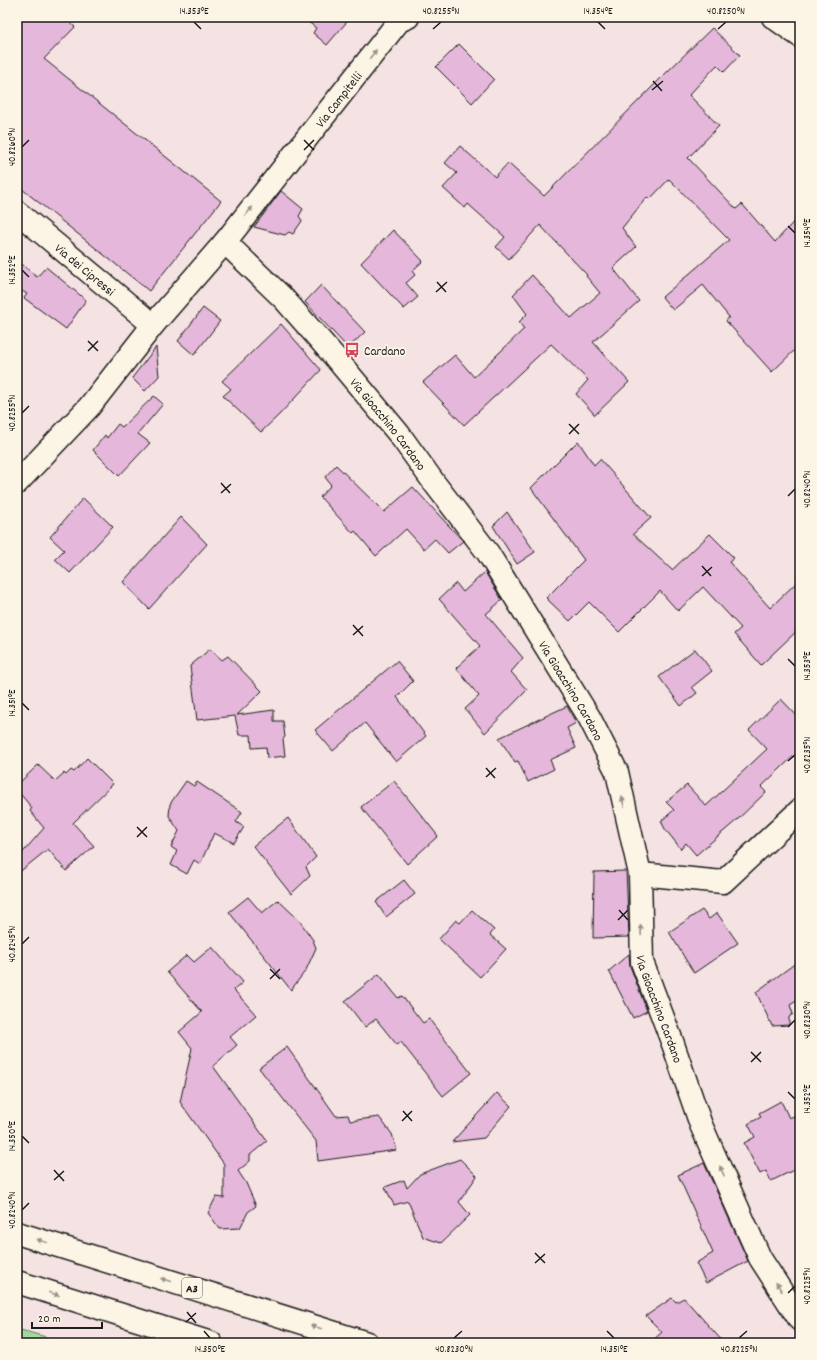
<svg xmlns="http://www.w3.org/2000/svg" width="817" height="1360" viewBox="0 0 817 1360" font-family="Dekko,sans-serif">
<rect width="100%" height="100%" fill="#f5e2e2"/>
<filter id="ink" filterUnits="userSpaceOnUse"><feTurbulence type="fractalNoise" baseFrequency=".025" numOctaves="2"/><feDisplacementMap in="SourceGraphic" scale="8" xChannelSelector="R" yChannelSelector="G"/><feConvolveMatrix kernelMatrix="1 2 1 2 8 2 1 2 1" color-interpolation-filters="sRGB"/></filter>
<g filter="url(#ink)">
<polygon fill="#a4d99c" stroke="#607a5c" points="17,1329 68,1343 17,1343"/>
<g fill="#e4b7db" stroke="#1c1c1c">
<polygon points="17,17 64,17 75,27 44,59 221,201 149,291 17,185"/>
<polygon points="302,17 351,17 327,45 313,33 316,28"/>
<polygon points="712,28 740,55 724,72 717,65 689,95 719,126 688,158 736,209 742,204 775,242 800,215 800,345 772,372 726,321 729,317 703,285 673,310 662,297 729,240 669,179 650,199 647,197 622,228 636,247 613,268 639,301 593,342 629,382 595,415 576,394 588,380 551,344 464,425 423,382 455,355 474,377 524,329 519,322 527,314 513,295 532,275 571,318 600,293 586,276 587,275 540,225 509,259 496,247 505,237 468,204 465,208 443,188 457,173 445,163 460,146 495,177 508,163 544,196 666,73"/>
<polygon points="459,44 494,79 472,103 436,67"/>
<polygon points="281,191 303,209 299,216 302,221 293,234 289,232 285,235 254,227"/>
<polygon points="393,230 423,261 412,271 415,275 406,283 418,297 404,309 361,263"/>
<polygon points="17,260 37,277 46,267 86,300 66,329 24,298 27,294 17,288"/>
<polygon points="321,285 365,332 348,348 305,302"/>
<polygon points="203,308 220,321 194,355 178,341"/>
<polygon points="281,324 321,370 279,415 261,432 223,396 231,389 222,381"/>
<polygon points="156,347 159,376 145,391 132,378"/>
<polygon points="154,396 163,404 138,434 150,443 119,476 93,450 105,435 107,438 118,424 122,427"/>
<polygon points="578,441 594,465 600,459 651,518 633,534 672,570 710,534 734,558 729,562 770,608 800,579 800,628 761,665 734,634 741,628 703,587 678,611 660,591 619,632 589,602 570,621 546,598 584,560 531,488"/>
<polygon points="336,465 384,512 413,487 463,541 448,553 435,539 424,549 406,529 376,556 355,531 353,533 320,497 331,485 325,477"/>
<polygon points="83,498 113,527 70,573 55,559 64,550 50,537"/>
<polygon points="507,512 535,552 517,564 493,526"/>
<polygon points="181,517 207,544 149,609 123,582"/>
<polygon points="485,572 502,600 486,614 523,658 511,672 527,690 485,733 465,709 479,696 456,668 480,646 439,599 456,583 463,592"/>
<polygon points="210,649 222,660 228,656 262,691 237,715 274,710 274,721 283,721 285,737 283,739 285,756 267,758 266,747 252,748 251,735 239,735 235,716 197,720 190,666"/>
<polygon points="695,649 712,671 692,687 697,693 681,706 659,677"/>
<polygon points="397,661 413,681 397,697 426,736 396,762 365,723 333,751 315,730"/>
<polygon points="781,699 800,719 800,750 761,787 766,792 737,820 696,855 686,843 681,849 665,829 661,821 674,810 666,802 687,785 706,806 767,749 749,730"/>
<polygon points="567,706 576,723 567,728 576,748 550,760 554,769 528,782 518,761 515,762 499,738"/>
<polygon points="87,758 113,784 73,823 94,846 66,871 48,849 17,874 17,859 44,828 30,811 32,808 17,790 17,785 38,765 55,781 64,773 66,775 71,770 74,772"/>
<polygon points="186,781 194,786 197,782 242,812 236,822 244,827 234,843 214,833 200,864 194,860 187,874 171,865 177,851 171,847 179,831 169,816 170,804"/>
<polygon points="394,781 438,836 407,864 361,807"/>
<polygon points="288,818 316,857 306,867 310,876 291,894 253,846"/>
<polygon points="626,871 629,937 593,938 594,872"/>
<polygon points="404,880 415,894 386,917 376,902"/>
<polygon points="248,897 262,913 278,900 299,920 313,940 316,948 306,970 291,990 229,912"/>
<polygon points="472,910 494,930 490,935 506,949 480,977 439,939 456,920 460,923"/>
<polygon points="702,910 709,919 717,913 738,943 694,973 669,932"/>
<polygon points="212,947 243,982 234,990 256,1015 230,1037 237,1045 213,1066 267,1141 250,1155 250,1161 238,1171 246,1183 256,1206 248,1212 240,1228 220,1229 208,1213 216,1197 224,1198 224,1164 180,1102 192,1048 179,1032 202,1012 167,972 187,955 194,962"/>
<polygon points="629,954 630,966 647,1011 633,1018 609,971"/>
<polygon points="800,960 800,999 790,1005 793,1014 789,1017 789,1025 772,1026 756,992"/>
<polygon points="379,974 398,998 402,996 423,1023 429,1019 471,1073 443,1096 401,1042 397,1045 376,1019 365,1027 345,1001"/>
<polygon points="287,1047 336,1116 348,1115 350,1121 379,1117 392,1134 397,1150 318,1161 316,1141 259,1068"/>
<polygon points="497,1093 511,1106 484,1138 452,1142"/>
<polygon points="781,1101 789,1118 794,1116 800,1128 800,1167 771,1181 766,1171 760,1174 744,1143 755,1137 748,1124 761,1117 759,1113"/>
<polygon points="460,1159 477,1176 459,1202 470,1215 441,1243 423,1237 408,1201 394,1205 385,1187 404,1180 407,1188 420,1174"/>
<polygon points="704,1163 748,1261 706,1283 696,1263 713,1253 678,1175"/>
<polygon points="672,1298 676,1302 684,1298 724,1343 650,1343 662,1332 646,1316"/>
</g>
<g fill="none" stroke-linecap="round" stroke-linejoin="round">
<defs>
<g id="street">
<polyline points="773,17 800,36"/>
<path id="s1" d="M17,212l136,113"/>
<polyline points="17,483 89,407 153,325 225,242"/>
<polyline points="640,874 723,882 800,810"/>
</g>
<g id="secondary">
<path id="s2" d="M408,17l-9,4 -174,221 59,57 50,57 65,78 36,50 53,69 101,164 28,55 23,102 2,88 31,82 28,81 59,133 40,62"/>
</g>
<g id="highway">
<polyline points="17,1233 367,1343"/>
<polyline points="17,1282 211,1343"/>
</g>
</defs>
<use href="#street" stroke="#1c1c1c" stroke-width="25"/>
<use href="#secondary" stroke="#1c1c1c" stroke-width="25"/>
<use href="#highway" stroke="#1c1c1c" stroke-width="25"/>
<use href="#street" stroke="#fcf5e5" stroke-width="22"/>
<use href="#secondary" stroke="#fcf5e5" stroke-width="22"/>
<use href="#highway" stroke="#fcf5e5" stroke-width="22"/>
</g>
<defs><path id="oneway-solid" d="M-6-.8H1V-3.2L6.5 0L1 3.2V.8H-6Z"/></defs>
<g fill="#97938b">
<use href="#oneway-solid" transform="translate(373 54) rotate(-52)"/>
<use href="#oneway-solid" transform="translate(249 211) rotate(-52)"/>
<use href="#oneway-solid" transform="translate(623 802) rotate(-102)"/>
<use href="#oneway-solid" transform="translate(641 930) rotate(-92)"/>
<use href="#oneway-solid" transform="translate(722 1171) rotate(-114)"/>
<use href="#oneway-solid" transform="translate(42 1241) rotate(-163)"/>
<use href="#oneway-solid" transform="translate(166 1280) rotate(-163)"/>
<use href="#oneway-solid" transform="translate(779 1287) rotate(-123)"/>
<use href="#oneway-solid" transform="translate(54 1294) rotate(17)"/>
<use href="#oneway-solid" transform="translate(316 1327) rotate(-163)"/>
</g>
</g>
<path fill="none" stroke="#1c1c1c" stroke-width="1.5" d="M194,22l7,7M598,22l7,7M433,29l8,-7M718,29l8,-7M653,81l9,10M652,90l11,-9M304,140l10,10M22,147l7,-7M304,150l10,-10M788,226l7,7M22,270l7,7M437,282l9,10M436,292l11,-10M88,341l10,10M88,351l10,-10M22,413l7,-7M569,424l10,10M569,434l10,-10M221,483l9,10M221,493l10,-9M788,496l7,-7M702,566l9,10M702,576l10,-9M353,625l10,11M353,635l10,-9M788,659l7,7M22,703l7,7M788,761l7,-6M486,768l9,10M486,777l10,-9M137,827l10,10M137,837l10,-10M619,910l9,10M618,920l10,-10M22,944l7,-7M270,969l10,10M270,979l10,-10M788,1027l7,-7M751,1052l10,10M751,1062l10,-10M788,1092l7,7M403,1111l9,10M402,1121l10,-10M22,1136l7,7M54,1170l10,11M54,1180l10,-9M22,1210l7,-7M535,1253l10,10M535,1263l10,-9M788,1293l7,-7M187,1312l9,11M186,1322l10,-9M204,1331l6,7M607,1331l7,7M454,1338l8,-7M739,1338l8,-7"/>
<defs>
<symbol id="bus-bare" viewBox="-9 -9 18 18"><path d="M-5-6H5V4H4V6H2V4H-2V6H-4V4H-5ZM-3.5-4V0h7V-4ZM-3.5 1.2v1.5H-2V1.2ZM2 1.2v1.5H3.5V1.2Z" fill="#d1495b" stroke="#fcf5e5" stroke-width="2.5" paint-order="stroke"/></symbol>
</defs>
<g fill-rule="evenodd">
<use href="#bus-bare" x="341" y="339" width="22" height="22"/>
</g>
<g text-anchor="middle" stroke-width="3.5" stroke-linejoin="round" paint-order="stroke">
<rect fill="#fcf5e5" stroke="#5f5d58" stroke-width="1" x="182" y="1278" width="20" height="20" rx="3"/>
<g font-size="12" font-weight="bold" fill="#1c1c1c">
<text x="192" y="1292">A3</text>
</g>
<g font-size="13" fill="#1c1c1c" stroke="#fcf5e5">
<text transform="translate(338 99) rotate(-52)" y="5">Via Campitelli</text>
<text dy="5" stroke="none"><textPath href="#s1" startOffset="89">Via dei Cipressi</textPath></text>
<text dy="5" stroke="none"><textPath href="#s2" startOffset="536">Via Gioacchino Cardano</textPath></text>
<text dy="5" stroke="none"><textPath href="#s2" startOffset="860">Via Gioacchino Cardano</textPath></text>
<text dy="5" stroke="none"><textPath href="#s2" startOffset="1196">Via Gioacchino Cardano</textPath></text>
</g>
<g font-size="13" fill="#1c1c1c" stroke="#fcf5e5" text-anchor="start">
<text x="364" y="355">Cardano</text>
</g>
</g>
<rect width="817" height="1360" fill="none" stroke="#fcf5e5" stroke-width="44"/>
<path d="M32 1322v6h70v-6" fill="none" stroke="#1c1c1c" stroke-width="2"/>
<text x="38" y="1322" font-size="12" fill="#1c1c1c" stroke="#fcf5e5" stroke-width="3" paint-order="stroke">20 m</text>
<rect x="22" y="22" width="773" height="1316" fill="none" stroke="#1c1c1c" stroke-width="1.5"/>
<g font-size="10" text-anchor="middle" fill="#1c1c1c">
<text x="194" y="14">14.353°E</text>
<text x="441" y="14">40.8255°N</text>
<text x="598" y="14">14.354°E</text>
<text x="726" y="14">40.8250°N</text>
<text transform="translate(11 147) rotate(-90)" y="4">40.8260°N</text>
<text transform="translate(806 233) rotate(-90)" y="4">14.354°E</text>
<text transform="translate(11 270) rotate(-90)" y="4">14.352°E</text>
<text transform="translate(11 413) rotate(-90)" y="4">40.8255°N</text>
<text transform="translate(806 489) rotate(-90)" y="4">40.8240°N</text>
<text transform="translate(806 666) rotate(-90)" y="4">14.353°E</text>
<text transform="translate(11 703) rotate(-90)" y="4">14.351°E</text>
<text transform="translate(806 755) rotate(-90)" y="4">40.8235°N</text>
<text transform="translate(11 944) rotate(-90)" y="4">40.8245°N</text>
<text transform="translate(806 1020) rotate(-90)" y="4">40.8230°N</text>
<text transform="translate(806 1099) rotate(-90)" y="4">14.352°E</text>
<text transform="translate(11 1136) rotate(-90)" y="4">14.350°E</text>
<text transform="translate(11 1210) rotate(-90)" y="4">40.8240°N</text>
<text transform="translate(806 1286) rotate(-90)" y="4">40.8225°N</text>
<text x="210" y="1352">14.350°E</text>
<text x="454" y="1352">40.8230°N</text>
<text x="614" y="1352">14.351°E</text>
<text x="739" y="1352">40.8225°N</text>
</g>
</svg>
